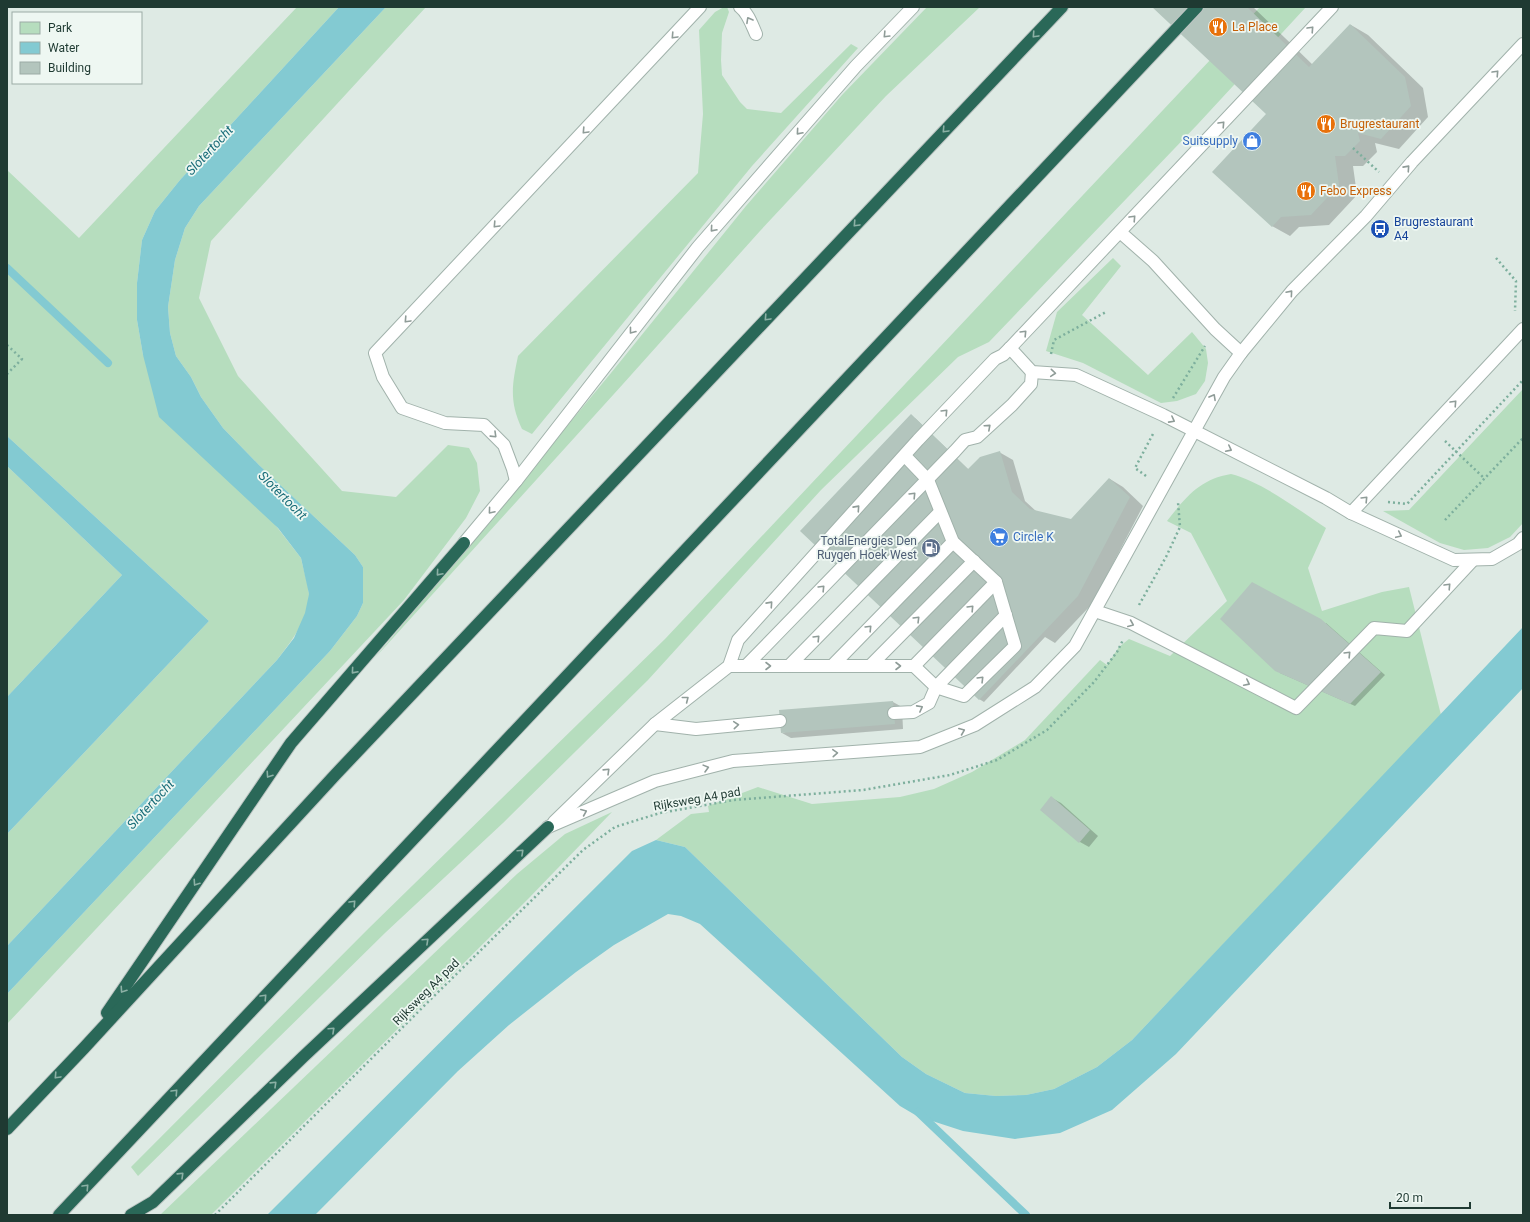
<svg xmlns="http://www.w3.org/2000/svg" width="1530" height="1222" viewBox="0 0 1530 1222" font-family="Roboto,sans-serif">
<rect width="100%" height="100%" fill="#deeae4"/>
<g fill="#b6ddbe">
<path d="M297,7h42l-159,173 -25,31 -13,29 -5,43v37l6,35 158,203c2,11 7,24 8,36 0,25 -18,48 -32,66l-270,286v-112l202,-213 -202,-185v-170l64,64 -64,-65v-95l72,68z"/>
<polygon points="386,7 426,7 211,241 199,298 238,376 342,491 396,497 448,445 469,448 477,463 480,491 466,518 404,600 7,1024 7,994 330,651 357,616 363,603 363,567 355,555 259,465 223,428 201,397 191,377 176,356 170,333 168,307 175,260 185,228 199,206"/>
<path d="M724,7h3l2,5 -7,21 -1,27 1,15 18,27 7,7 34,4 70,-69 7,4 -106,118 -220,268 -10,-5c-13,-28 -10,-44 -4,-73l180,-183 5,-59 -4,-84 16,-18z"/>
<polygon points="927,7 980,7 886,96 760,231 623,384 374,659 611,373 746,206 842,95"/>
<polygon points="1260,7 1306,7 1197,125 989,342 958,357 821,490 648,680 503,823 386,932 138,1176 131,1167 369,928 665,639"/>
<polygon points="1113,258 1121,266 1082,315 1148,375 1192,332 1206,349 1208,363 1205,381 1196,394 1177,401 1161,403 1083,363 1046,351 1057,312"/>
<polygon points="1523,389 1523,523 1510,537 1488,548 1464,550 1440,543 1383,511 1409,510"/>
<polygon points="7,466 122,575 7,697"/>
<path d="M1231,474c30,7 69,37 95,54l-18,40 14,43 60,-19 27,-5 32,128 -309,325 -35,27 -43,22 -28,6 -30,1 -31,-3 -39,-19 -24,-17 -217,-210 -29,-7 35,-26 18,-2 -1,-6 50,-19 54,17 88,-7 34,-8 38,-17 53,-32 75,-80 7,5 12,-18 10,-8 41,17 57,-55 -36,-68 -24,-12c19,-24 33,-42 64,-47z"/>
<polygon points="612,812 529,898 211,1215 160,1215 517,874 565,834"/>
</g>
<g fill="#83cad2">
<polygon points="339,7 386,7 199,206 185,228 175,260 168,307 170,333 176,356 191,377 201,397 223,428 259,465 355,555 363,567 363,603 357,616 330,651 7,994 7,946 277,660 294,638 305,613 309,594 301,558 278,528 159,417 143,355 137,320 137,283 142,240 155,211 180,180"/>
<polygon points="7,436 209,621 7,834 7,697 122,575 7,466"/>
<polygon points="1523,627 1523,688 1176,1054 1112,1110 1060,1133 1015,1139 963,1131 917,1116 900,1106 700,924 681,916 668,914 614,945 576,972 509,1025 458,1071 315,1215 267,1215 632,851 656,840 685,847 902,1057 926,1074 965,1093 996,1096 1026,1095 1054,1089 1097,1067 1132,1040"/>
</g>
<g fill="#0003">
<polygon points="1154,7 1253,7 1313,65 1351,25 1368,35 1423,88 1428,117 1399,149 1375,143 1377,152 1363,166 1353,166 1357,195 1329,225 1299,227 1290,236 1272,226 1267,114"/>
<polygon points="915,418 969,470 999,452 1013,460 1025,501 1037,512 1071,520 1110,479 1123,487 1143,506 1092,604 1055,643 1045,637 984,702 979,699"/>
<polygon points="1326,623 1385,675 1355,706 1280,673"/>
<polygon points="893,702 902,707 903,729 791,738 782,733"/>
<polygon points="1052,798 1061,803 1098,836 1089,847 1080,842 1041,810"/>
</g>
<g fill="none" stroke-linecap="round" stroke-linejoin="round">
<g stroke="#83cad2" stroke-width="8">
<polyline points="7,268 108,363"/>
<polyline points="918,1112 1026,1215"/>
</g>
</g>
<g fill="#b3c5bd">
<polygon points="1152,7 1247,7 1309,67 1350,24 1405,77 1411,106 1381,139 1358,133 1360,141 1345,156 1335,156 1339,185 1311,215 1281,217 1272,227 1212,172 1266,114"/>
<polygon points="911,414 968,469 980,457 1000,451 1012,492 1030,509 1071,519 1109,478 1130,497 1078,596 979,700 800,531"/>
<polygon points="1252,582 1321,619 1381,672 1350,704 1275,671 1220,619"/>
<polygon points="893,701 895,724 781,733 779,710"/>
<polygon points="1051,796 1090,830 1079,843 1040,810"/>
</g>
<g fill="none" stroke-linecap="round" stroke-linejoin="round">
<defs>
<g id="service">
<path d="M740,7c8,6 12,18 16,27"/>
<polyline points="1120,232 1153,261 1215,329 1241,353"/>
<polyline points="1010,348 1032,372 1076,375 1163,415 1326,498 1351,513 1523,329"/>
<polyline points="516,481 513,469 504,445 484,425 445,423 402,408 383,377 375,353 700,7"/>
<polyline points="1351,513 1454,560 1492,559 1518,544 1523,538"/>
<polyline points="464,543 516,481 698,247 856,66 913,7"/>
<polyline points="1095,611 1131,623 1296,708 1374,628 1407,631 1473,560"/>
<polyline points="729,666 914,666 936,687 964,696 1015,646 996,582 953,542 928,480 905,456"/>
<polyline points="746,666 955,451 965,440 977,437 1012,405 1031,384 1032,372"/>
<polyline points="789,666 940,512"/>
<polyline points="832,666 953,542"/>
<polyline points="870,666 974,561"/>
<polyline points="914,666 996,582"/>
<polyline points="894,713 913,712 929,703 936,687 1006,615"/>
<polyline points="655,724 696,729 780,721"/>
<polyline points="554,822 655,724 729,666 738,640 918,440 995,359 1003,355 1010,348 1332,7"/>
<polyline points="548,827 655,781 733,761 920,747 975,725 1035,687 1075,646 1224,377 1241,353 1292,291 1366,216 1412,162 1523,44"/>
</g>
<g id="motorway">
<polyline points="107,1013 291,743 464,543"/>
<polyline points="7,1129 84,1048 336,774 1062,7"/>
<polyline points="59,1215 1197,7"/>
<polyline points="131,1215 153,1202 303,1057 548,827"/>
</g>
</defs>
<use href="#service" stroke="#a1b2ab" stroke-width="14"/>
<use href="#motorway" stroke="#bcc4c2" stroke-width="14"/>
<g stroke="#7daf9d" stroke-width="2.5" stroke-dasharray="2 3" stroke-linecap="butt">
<polyline points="1353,148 1379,172"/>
<polyline points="1496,258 1516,281 1515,311"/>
<polyline points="7,345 22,359 7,374"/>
<polyline points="1051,354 1054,340 1106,312"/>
<polyline points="1173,398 1205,346"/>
<polyline points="1445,441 1485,479"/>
<polyline points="1146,476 1135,468 1154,432"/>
<polyline points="1388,502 1407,504 1523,380"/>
<polyline points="1445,520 1523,438"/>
<polyline points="1139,605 1166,557 1180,527 1178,502"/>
<polyline points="215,1215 427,1003 583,850 615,827 660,813 734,800 863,790 950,775 997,760 1047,730 1094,682 1117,652 1123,640"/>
</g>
<use href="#service" stroke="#fff" stroke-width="12"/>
<use href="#motorway" stroke="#2a6858" stroke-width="12"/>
</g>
<defs><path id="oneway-chevron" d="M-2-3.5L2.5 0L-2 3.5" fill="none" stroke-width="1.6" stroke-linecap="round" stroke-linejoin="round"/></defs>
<g stroke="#8f9c98">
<use href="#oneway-chevron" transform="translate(749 20) rotate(-119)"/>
<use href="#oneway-chevron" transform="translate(1311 29) rotate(-47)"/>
<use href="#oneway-chevron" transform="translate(886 35) rotate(134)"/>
<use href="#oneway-chevron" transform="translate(674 36) rotate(133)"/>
<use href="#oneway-chevron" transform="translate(1496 73) rotate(-47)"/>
<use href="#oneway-chevron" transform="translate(1222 124) rotate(-47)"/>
<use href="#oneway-chevron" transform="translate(585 131) rotate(133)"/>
<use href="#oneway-chevron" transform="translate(799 132) rotate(131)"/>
<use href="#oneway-chevron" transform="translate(1407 168) rotate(-48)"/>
<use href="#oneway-chevron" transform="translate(1133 218) rotate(-47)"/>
<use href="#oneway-chevron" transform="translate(496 225) rotate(133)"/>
<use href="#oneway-chevron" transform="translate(713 229) rotate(131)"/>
<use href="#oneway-chevron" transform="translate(1290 293) rotate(-49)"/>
<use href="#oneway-chevron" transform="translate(407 320) rotate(133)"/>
<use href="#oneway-chevron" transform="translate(632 331) rotate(128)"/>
<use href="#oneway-chevron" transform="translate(1024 333) rotate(-46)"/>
<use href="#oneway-chevron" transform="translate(1053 373) rotate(5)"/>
<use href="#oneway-chevron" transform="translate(1213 397) rotate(-61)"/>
<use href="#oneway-chevron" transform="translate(1454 403) rotate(-47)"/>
<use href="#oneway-chevron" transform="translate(945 412) rotate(-46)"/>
<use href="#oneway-chevron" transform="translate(1172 420) rotate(28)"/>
<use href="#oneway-chevron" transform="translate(988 427) rotate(-42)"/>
<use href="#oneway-chevron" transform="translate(494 435) rotate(44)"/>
<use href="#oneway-chevron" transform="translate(1229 449) rotate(27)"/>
<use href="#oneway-chevron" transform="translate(913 495) rotate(-46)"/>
<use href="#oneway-chevron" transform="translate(1365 499) rotate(-46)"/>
<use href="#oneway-chevron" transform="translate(857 508) rotate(-48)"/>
<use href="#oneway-chevron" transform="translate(491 511) rotate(130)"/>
<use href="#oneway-chevron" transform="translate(1399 535) rotate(25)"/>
<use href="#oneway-chevron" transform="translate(1448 586) rotate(-47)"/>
<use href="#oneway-chevron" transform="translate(822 588) rotate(-46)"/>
<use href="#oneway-chevron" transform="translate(770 604) rotate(-48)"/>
<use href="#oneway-chevron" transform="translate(971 608) rotate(-46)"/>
<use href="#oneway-chevron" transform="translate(917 619) rotate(-45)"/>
<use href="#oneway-chevron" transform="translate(1131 624) rotate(23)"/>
<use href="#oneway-chevron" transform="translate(869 628) rotate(-46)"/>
<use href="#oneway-chevron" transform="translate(817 638) rotate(-46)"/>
<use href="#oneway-chevron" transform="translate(1348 654) rotate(-46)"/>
<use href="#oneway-chevron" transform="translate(768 666)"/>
<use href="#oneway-chevron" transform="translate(898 666)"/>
<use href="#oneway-chevron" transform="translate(981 679) rotate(-45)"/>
<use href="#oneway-chevron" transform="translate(1247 683) rotate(27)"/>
<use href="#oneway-chevron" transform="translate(686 699) rotate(-38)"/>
<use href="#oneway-chevron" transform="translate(920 708) rotate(-28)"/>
<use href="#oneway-chevron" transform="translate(736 725) rotate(-5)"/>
<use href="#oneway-chevron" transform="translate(962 731) rotate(-22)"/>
<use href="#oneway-chevron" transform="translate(835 753) rotate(-4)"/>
<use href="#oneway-chevron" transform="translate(706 768) rotate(-15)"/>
<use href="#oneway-chevron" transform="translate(607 771) rotate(-44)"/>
<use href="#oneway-chevron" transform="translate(584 812) rotate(-23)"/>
</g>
<g stroke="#8cb0a5">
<use href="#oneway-chevron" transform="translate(1035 35) rotate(133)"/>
<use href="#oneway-chevron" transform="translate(945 130) rotate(133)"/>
<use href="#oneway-chevron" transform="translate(856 224) rotate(133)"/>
<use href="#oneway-chevron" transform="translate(767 318) rotate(133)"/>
<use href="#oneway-chevron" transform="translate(439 573) rotate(131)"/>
<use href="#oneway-chevron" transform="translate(354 671) rotate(131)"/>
<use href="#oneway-chevron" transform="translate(269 775) rotate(124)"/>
<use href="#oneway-chevron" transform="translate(521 852) rotate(-43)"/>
<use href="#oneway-chevron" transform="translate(196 883) rotate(124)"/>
<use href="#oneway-chevron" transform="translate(353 903) rotate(-47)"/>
<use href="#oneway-chevron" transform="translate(426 941) rotate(-43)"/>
<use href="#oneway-chevron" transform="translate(123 990) rotate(124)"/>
<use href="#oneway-chevron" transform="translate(264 997) rotate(-47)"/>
<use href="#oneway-chevron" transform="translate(332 1030) rotate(-43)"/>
<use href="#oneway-chevron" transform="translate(57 1076) rotate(133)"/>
<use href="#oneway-chevron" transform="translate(274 1084) rotate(-44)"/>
<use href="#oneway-chevron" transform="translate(175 1092) rotate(-47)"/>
<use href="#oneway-chevron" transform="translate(181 1175) rotate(-44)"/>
<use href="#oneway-chevron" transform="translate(86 1187) rotate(-47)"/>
</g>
<defs>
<symbol id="restaurant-disc" viewBox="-11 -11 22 22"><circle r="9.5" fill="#e8710a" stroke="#eef7f2"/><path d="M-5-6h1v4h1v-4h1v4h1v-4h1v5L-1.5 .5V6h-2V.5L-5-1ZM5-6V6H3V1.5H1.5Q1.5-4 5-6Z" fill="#fff"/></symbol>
<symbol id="shop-disc" viewBox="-11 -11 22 22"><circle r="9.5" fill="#3f7fe0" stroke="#eef7f2"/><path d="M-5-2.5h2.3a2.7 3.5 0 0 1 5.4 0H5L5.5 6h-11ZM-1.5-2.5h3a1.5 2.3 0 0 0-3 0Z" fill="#fff"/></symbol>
<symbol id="bus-disc" viewBox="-11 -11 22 22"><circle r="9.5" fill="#1a4fb4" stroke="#eef7f2"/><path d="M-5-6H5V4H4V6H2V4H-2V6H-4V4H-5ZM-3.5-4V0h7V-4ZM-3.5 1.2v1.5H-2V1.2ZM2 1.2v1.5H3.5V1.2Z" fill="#fff"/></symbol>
<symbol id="supermarket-disc" viewBox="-11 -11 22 22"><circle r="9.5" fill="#3f7fe0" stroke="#eef7f2"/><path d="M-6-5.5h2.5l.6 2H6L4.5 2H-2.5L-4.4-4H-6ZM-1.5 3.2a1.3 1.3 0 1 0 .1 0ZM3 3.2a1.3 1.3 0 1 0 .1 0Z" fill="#fff"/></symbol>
<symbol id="fuel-disc" viewBox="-11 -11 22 22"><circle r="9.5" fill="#5c6f8a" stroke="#eef7f2"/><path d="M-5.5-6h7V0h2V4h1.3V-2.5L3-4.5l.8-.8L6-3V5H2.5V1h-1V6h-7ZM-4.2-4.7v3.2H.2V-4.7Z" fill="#fff"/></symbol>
</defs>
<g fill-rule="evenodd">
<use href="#restaurant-disc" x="1207" y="16" width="22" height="22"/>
<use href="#restaurant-disc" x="1315" y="113" width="22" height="22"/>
<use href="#shop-disc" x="1241" y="130" width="22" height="22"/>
<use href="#restaurant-disc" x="1295" y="180" width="22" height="22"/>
<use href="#bus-disc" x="1369" y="218" width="22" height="22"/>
<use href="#supermarket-disc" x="988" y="526" width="22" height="22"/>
<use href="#fuel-disc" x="920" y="537" width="22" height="22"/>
</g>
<g text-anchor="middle" stroke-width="3.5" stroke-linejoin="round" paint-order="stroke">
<g font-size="12" fill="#c56008" stroke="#eef7f2" text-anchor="start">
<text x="1232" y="31">La Place</text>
<text x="1340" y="128">Brugrestaurant</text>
<text x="1320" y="195">Febo Express</text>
</g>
<g font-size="12" fill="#366cbe" stroke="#eef7f2" text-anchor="end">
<text x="1238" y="145">Suitsupply</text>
<text x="1013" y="541" text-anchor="start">Circle K</text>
</g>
<g font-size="12" fill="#164399" stroke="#eef7f2" text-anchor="start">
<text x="1394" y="226">Brugrestaurant<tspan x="1394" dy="14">A4</tspan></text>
</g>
<g font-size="12" fill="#4e5e75" stroke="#eef7f2" text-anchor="end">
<text x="917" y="545">TotalEnergies Den<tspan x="917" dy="14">Ruygen Hoek West</tspan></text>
</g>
<g font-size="12" fill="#1f3a32" stroke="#eef7f2">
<text transform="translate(697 799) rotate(-10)" y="4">Rijksweg A4 pad</text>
<text transform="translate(426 992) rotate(-45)" y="4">Rijksweg A4 pad</text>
</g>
<g font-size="13" font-style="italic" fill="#186c78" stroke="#eef7f2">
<text transform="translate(209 150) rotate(-47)" y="5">Slotertocht</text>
<text transform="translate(283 495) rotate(45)" y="5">Slotertocht</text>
<text transform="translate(150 804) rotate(-47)" y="5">Slotertocht</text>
</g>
</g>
<rect width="1530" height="1222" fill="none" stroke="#1f3a32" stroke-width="16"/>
<rect x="12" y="12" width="130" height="72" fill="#eef7f2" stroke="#9baba5"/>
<rect x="20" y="22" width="20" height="12" fill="#b6ddbe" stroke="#9baba5"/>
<text x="48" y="32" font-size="12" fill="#1f3a32">Park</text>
<rect x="20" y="42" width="20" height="12" fill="#83cad2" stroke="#9baba5"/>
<text x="48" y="52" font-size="12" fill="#1f3a32">Water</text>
<rect x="20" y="62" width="20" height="12" fill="#b3c5bd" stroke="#9baba5"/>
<text x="48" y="72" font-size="12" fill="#1f3a32">Building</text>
<path d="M1390 1202v6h80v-6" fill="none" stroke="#1f3a32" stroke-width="2"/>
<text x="1396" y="1202" font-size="12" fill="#1f3a32" stroke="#eef7f2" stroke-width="3" paint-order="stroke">20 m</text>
</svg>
